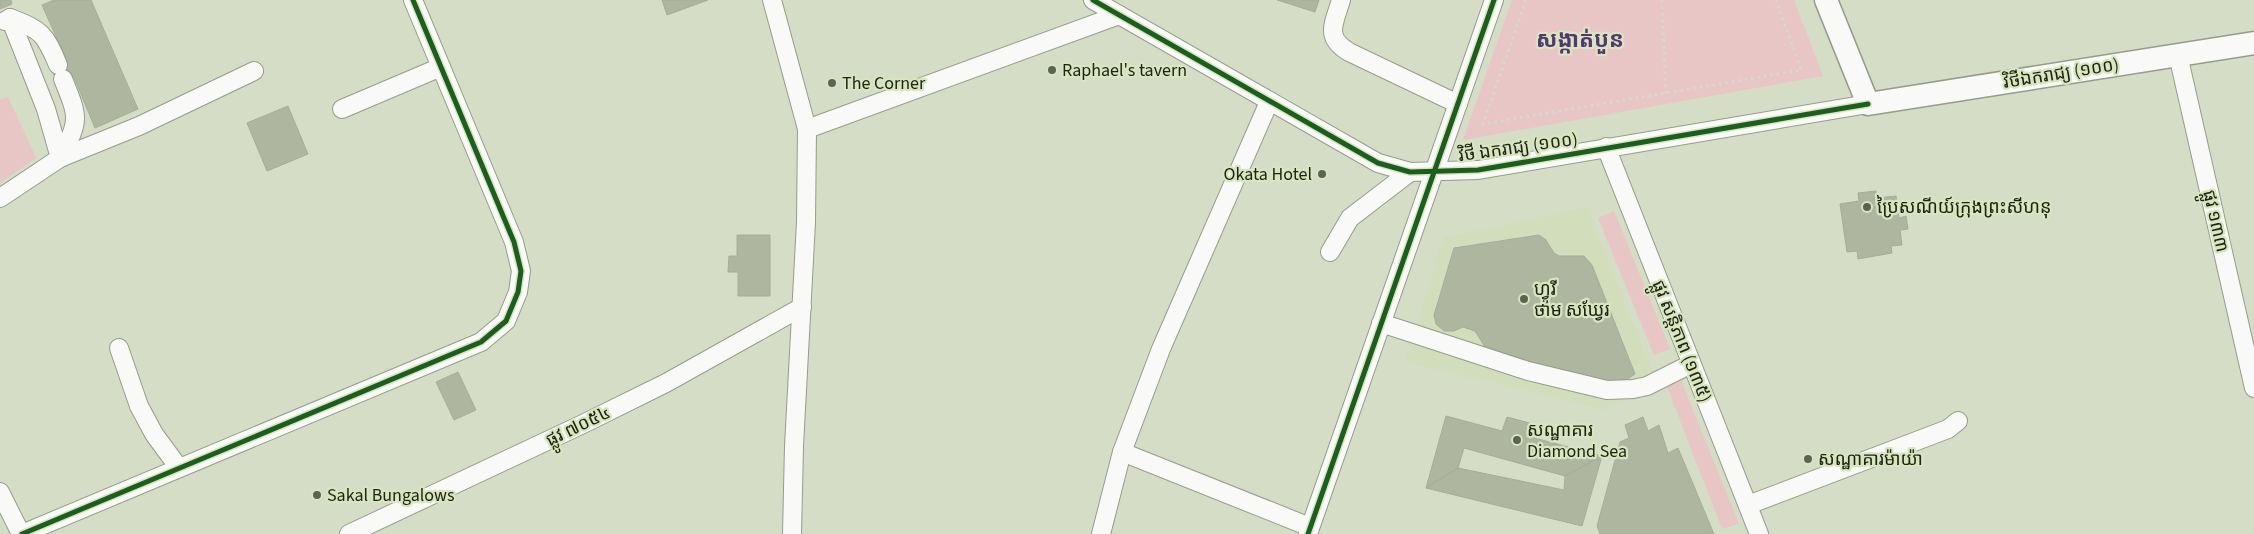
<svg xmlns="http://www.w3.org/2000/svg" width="2254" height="534" viewBox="0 0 2254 534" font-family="'Source Sans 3','Noto Sans Khmer',sans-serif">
<rect width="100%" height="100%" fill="#d5ddc7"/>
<polygon fill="#d2debb" points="1587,207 1658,386 1604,410 1405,362 1443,237"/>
<g fill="#e7c6c5">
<polygon points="1512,0 1794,0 1823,76 1463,140"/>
<polygon points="8,97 36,158 0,183 0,100"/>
<polygon points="1614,211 1670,349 1654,355 1598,218"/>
<polygon points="1679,375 1739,524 1722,529 1665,381"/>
</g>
<g fill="#aeb69f" stroke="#a6ac9b">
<polygon points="0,0 11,0 12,4 0,9"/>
<polygon points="54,0 91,0 138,109 95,128 73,75 57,82 51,68 67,61 42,5"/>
<polygon points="662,0 708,0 667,15"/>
<polygon points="1277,0 1319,0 1315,12"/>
<polygon points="288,106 308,154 267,171 247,123"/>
<polygon points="1876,191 1877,198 1896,196 1899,218 1906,216 1908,229 1900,230 1902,245 1891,246 1892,253 1858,259 1857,251 1847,252 1840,204 1859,201 1858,193"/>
<polygon points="737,235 770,235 770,296 738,296 738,272 728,272 729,256 737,256"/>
<polygon points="1539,235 1546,240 1554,253 1559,256 1584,256 1592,265 1635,374 1623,382 1605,383 1490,355 1475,331 1463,327 1454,331 1444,331 1436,324 1434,315 1454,248"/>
<polygon points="458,372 476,410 454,420 436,382"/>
<polygon points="1446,416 1502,431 1507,417 1533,424 1531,437 1602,456 1565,476 1464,448 1458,468 1426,488"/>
<polygon points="1643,417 1648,431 1659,425 1668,453 1678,448 1714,534 1600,534 1597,526 1620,442 1629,438 1625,425"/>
<polygon points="1602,456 1582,526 1426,488 1458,468 1564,490 1565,476"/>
</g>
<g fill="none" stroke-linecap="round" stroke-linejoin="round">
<defs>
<g id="minor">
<polyline points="772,0 807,129 806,222 794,446 792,534"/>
<polyline points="1093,0 1378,163 1410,172 1478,170 1868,104"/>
<path d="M1341,0c-7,24 -17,37 8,52l109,52"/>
<polyline points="10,18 46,109 60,158"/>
<path d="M5,21l5,-3c32,12 35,16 48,47"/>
<polyline points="2178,55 2254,388"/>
<polyline points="342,109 441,67"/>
<polyline points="807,129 1119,15"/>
<polyline points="1606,147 1759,534"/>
<path d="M60,158c20,-38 19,-40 3,-79"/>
<polyline points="0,198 60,158 139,126 254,71"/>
<polyline points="1330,252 1350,218 1410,172"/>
<polyline points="1381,323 1528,371 1607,390 1633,389 1647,386 1691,364"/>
<polyline points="119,348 139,406 154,434 179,468"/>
<polyline points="1122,452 1310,527"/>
<polyline points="0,492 21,534"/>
<polyline points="1748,505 1948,429 1958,421"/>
<polyline points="22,534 481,342 506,321 518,292 521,271 514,242 413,0"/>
<polyline points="349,534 585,423 666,383 802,307"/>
<polyline points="1101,534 1122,452 1161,349 1269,102"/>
<polyline points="1308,534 1494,0"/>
</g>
<polyline id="major" points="1826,0 1868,104 2254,43"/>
</defs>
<use href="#minor" stroke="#969c8b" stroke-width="20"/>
<use href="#major" stroke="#969c8b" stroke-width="25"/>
<g stroke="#d6d8d1" stroke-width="3" stroke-dasharray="2.5 4" stroke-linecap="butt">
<polyline points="1526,0 1483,124 1801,70 1776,0"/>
<polyline points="1662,0 1666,94"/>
<polyline points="0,92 3,91"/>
</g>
<use href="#minor" stroke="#f9faf7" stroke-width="18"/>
<use href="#major" stroke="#f9faf7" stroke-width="22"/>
<defs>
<g id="cycleway">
<polyline points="1093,0 1378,163 1410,172 1478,170 1868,104"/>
<polyline points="22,534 481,342 506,321 518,292 521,271 514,242 413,0"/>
<polyline points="1308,534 1494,0"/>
</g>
</defs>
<use href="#cycleway" stroke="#d8e5bf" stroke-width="8"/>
<use href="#cycleway" stroke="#1b5e20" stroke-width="5"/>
</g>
<g fill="#5d6352" stroke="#d8e5bf" stroke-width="2">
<circle cx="1052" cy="70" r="5"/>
<circle cx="832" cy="83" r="5"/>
<circle cx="1322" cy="174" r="5"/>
<circle cx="1867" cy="207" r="5"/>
<circle cx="1524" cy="299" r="5"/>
<circle cx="1517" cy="440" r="5"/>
<circle cx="1808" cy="459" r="5"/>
<circle cx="317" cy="495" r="5"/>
</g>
<g text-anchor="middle" stroke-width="4.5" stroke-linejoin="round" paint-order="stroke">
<g font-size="18" fill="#1c2113" stroke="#d8e5bf" text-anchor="start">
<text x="1062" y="76">Raphael's tavern</text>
<text x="842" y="89">The Corner</text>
<text x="1312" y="180" text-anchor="end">Okata Hotel</text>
<text x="1877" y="213">ប្រៃសណីយ៍ក្រុងព្រះសីហនុ</text>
<text x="1534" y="295">ហ្វូរី<tspan x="1534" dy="21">ថាម សឃ្វែរ</tspan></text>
<text x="1527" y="436">សណ្ឋាគារ<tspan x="1527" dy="21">Diamond Sea</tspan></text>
<text x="1818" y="465">សណ្ឋាគារម៉ាយ៉ា</text>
<text x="327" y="501">Sakal Bungalows</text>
</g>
<g font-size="18" fill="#1c2113" stroke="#d8e5bf">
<text transform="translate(2061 73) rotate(-9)" y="6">វិថីឯករាជ្យ (១០០)</text>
<text transform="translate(1518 147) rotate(-8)" y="6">វិថី ឯករាជ្យ (១០០)</text>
<text transform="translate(2216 221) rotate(77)" y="6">ផ្លូវ ១៣៣</text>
<text transform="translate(1682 341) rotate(68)" y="6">ផ្លូវ សន្តិភាព (១៣៥)</text>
<text transform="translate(578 426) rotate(-26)" y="6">ផ្លូវ ៧០៥៤</text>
</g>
<g font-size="22" font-weight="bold" fill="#523772" stroke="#d8e5bf">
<text x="1580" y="47">សង្កាត់បួន</text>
</g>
</g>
</svg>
